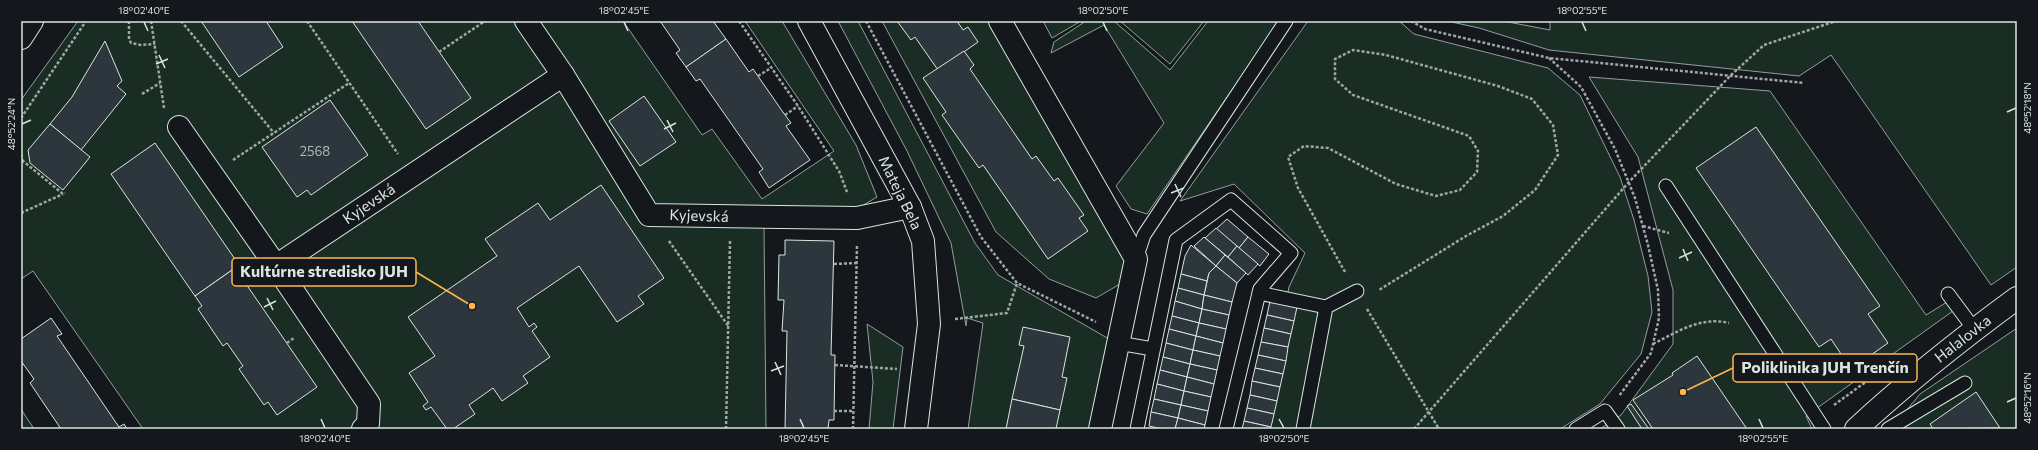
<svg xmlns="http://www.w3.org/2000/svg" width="2038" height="450" viewBox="0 0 2038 450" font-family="Commissioner,sans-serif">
<rect width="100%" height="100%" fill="#14181c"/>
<g fill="#1a2d24" stroke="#939e99">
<polygon points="78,21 623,21 702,135 712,129 762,199 834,151 745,21 782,21 856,145 877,197 860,207 764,226 766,429 143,429 33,271 21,279 21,100"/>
<polygon points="838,21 858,21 975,243 998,275 1109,339 1089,429 968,429 983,323 967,318 966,326 951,243 907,151"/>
<polygon points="882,21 988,21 1126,257 1120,284 1096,298 1049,279 996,232"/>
<polygon points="1043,21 1081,21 1052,38"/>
<polygon points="1086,21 1114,21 1170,70 1208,21 1279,21 1147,214 1131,209 1116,186 1164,123 1104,25 1051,53 1054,42"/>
<polygon points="1120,21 1204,21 1170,64"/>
<polygon points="1308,21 1399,21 1414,34 1548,68 1580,95 1620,177 1634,220 1648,276 1652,312 1641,354 1600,404 1560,429 1260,429 1289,287 1305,253 1234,184 1180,201"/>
<polygon points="1447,21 1503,21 1550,30 1550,21 2017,21 2017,267 1991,285 1831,55 1799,76 1549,50 1479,28"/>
<polygon points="1589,77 1770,91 1926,315 1947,302 1953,311 1806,416 1812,429 1600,429 1621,415 1673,344 1673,290 1638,157"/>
<polygon points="867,324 903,347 893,429 869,429 873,382"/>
<polygon points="2017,328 2017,429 1891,429 1920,394"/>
<polygon points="21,409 34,429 21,429"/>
</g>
<g fill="#2c363c" stroke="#d8e6dc">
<polygon points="201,21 266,21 283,47 239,77"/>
<polygon points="352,21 418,21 471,98 426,129"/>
<polygon points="660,21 713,21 726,39 686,67 676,53 680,50"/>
<polygon points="897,21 957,21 963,30 968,27 978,42 938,70 915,37 911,40"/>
<polygon points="726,39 749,72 753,69 785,115 791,123 786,126 810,160 769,188 759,172 763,169 700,79 696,81 686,67"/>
<polygon points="105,41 122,81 117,86 126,94 81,150 50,124 72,97"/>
<polygon points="964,51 974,65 970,69 1032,159 1036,156 1054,181 1058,178 1084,215 1079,218 1088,231 1048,259 983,165 979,168 942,115 946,112 923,78"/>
<polygon points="644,96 676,142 640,166 609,121"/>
<polygon points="330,100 368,155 311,195 307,190 297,197 262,147"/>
<polygon points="50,124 90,157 63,190 30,163 28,150"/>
<polygon points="1756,127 1880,306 1868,314 1888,343 1851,369 1831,339 1819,347 1696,168"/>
<polygon points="155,143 239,265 195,296 111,174"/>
<polygon points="601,185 664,278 638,296 644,304 617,322 579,266 517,308 529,327 534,323 537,327 532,331 550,357 523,376 528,383 502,401 493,388 469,405 475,414 453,429 447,429 431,407 426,410 423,406 428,402 409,373 435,356 408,317 497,256 485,239 538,203 550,220"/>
<polygon points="1227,219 1248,237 1239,248 1216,229"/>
<polygon points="1216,228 1237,246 1228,257 1205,238"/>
<polygon points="1204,237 1225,255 1216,266 1194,246"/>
<polygon points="1248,237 1269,254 1260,266 1239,248"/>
<polygon points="785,240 834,241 831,355 835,355 834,420 829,420 828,429 785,429 787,331 782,331 784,300 778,300 779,255 785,255"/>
<polygon points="1191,245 1216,266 1209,273 1207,281 1181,274 1185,256"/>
<polygon points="1237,246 1258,264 1248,275 1228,257"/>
<polygon points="1225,255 1246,273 1237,283 1216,266"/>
<polygon points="1216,266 1237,283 1232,302 1204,295 1209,273"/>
<polygon points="235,268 317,387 277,415 268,402 264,405 239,369 243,366 227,343 223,346 198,309 202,306 195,296"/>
<polygon points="1181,274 1207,281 1204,295 1178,288"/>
<polygon points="1178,288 1204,295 1202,309 1175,301"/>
<polygon points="1204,295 1232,302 1229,315 1202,309"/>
<polygon points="1175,301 1202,309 1199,323 1172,316"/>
<polygon points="1270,301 1297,307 1294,321 1267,315"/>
<polygon points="1202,309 1229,315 1226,329 1199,323"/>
<polygon points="1267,315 1294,321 1291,334 1264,328"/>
<polygon points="1172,316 1199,323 1196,336 1169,329"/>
<polygon points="51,318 62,334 57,336 119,427 124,424 127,429 61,429 30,383 34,379 21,361 21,339"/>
<polygon points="1199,323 1226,329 1223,343 1196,336"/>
<polygon points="1023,327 1070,337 1062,377 1067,378 1060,410 1012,399 1024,346 1019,345"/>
<polygon points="1264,328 1291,334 1288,347 1261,342"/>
<polygon points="1169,329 1196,336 1193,350 1166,343"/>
<polygon points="1196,336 1223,343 1220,356 1193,350"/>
<polygon points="1261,342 1288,347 1286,361 1258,355"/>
<polygon points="1166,343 1193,350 1190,364 1163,357"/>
<polygon points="1193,350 1220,356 1217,370 1190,364"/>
<polygon points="1258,355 1286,361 1283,374 1255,368"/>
<polygon points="1697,356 1747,429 1653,429 1633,400 1673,375 1672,373"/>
<polygon points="1163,357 1190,364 1187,377 1160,370"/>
<polygon points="1190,364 1217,370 1214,384 1187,377"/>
<polygon points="1255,368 1283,374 1280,387 1252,381"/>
<polygon points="1160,370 1187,377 1184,391 1157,384"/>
<polygon points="1187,377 1214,384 1211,397 1184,391"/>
<polygon points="1252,381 1280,387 1277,401 1250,395"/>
<polygon points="1157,384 1184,391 1181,405 1154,399"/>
<polygon points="1184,391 1211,397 1208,411 1181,405"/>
<polygon points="1976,392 2000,428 1933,429 1930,424"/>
<polygon points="1250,395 1277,401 1274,414 1247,408"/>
<polygon points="1012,399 1060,410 1056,429 1006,429"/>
<polygon points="1154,399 1181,405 1178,418 1151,412"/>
<polygon points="1631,404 1649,429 1642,429 1627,406"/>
<polygon points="1181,405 1208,411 1205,425 1178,418"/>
<polygon points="1247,408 1274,414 1271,427 1244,421"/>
<polygon points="1151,412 1178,418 1175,429 1162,429 1149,426"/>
<polygon points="1178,418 1205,425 1204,429 1175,429"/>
<polygon points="1244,421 1271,427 1271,429 1242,429"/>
</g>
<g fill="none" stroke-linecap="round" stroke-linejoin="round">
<defs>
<g id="lane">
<polyline points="1666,186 1824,429"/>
<polyline points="1136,259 1144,235 1286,21"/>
<polyline points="1259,293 1326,307"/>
<polyline points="1948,294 1974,329"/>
<polyline points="1118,343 1153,349"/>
<polyline points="1137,429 1176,240 1231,200 1291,253 1260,289 1226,429"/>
<polyline points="1303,429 1326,307 1357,291"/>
<polyline points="1576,429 1605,411 1618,429"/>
<polyline points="1888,429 1965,383"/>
</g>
<g id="street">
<polyline points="526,21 563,75 649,215 857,218 910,207"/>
<polyline points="809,21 910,207 923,241 929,324 916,429"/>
<polyline points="1000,21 1136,259 1100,429"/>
<polyline points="21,38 32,21"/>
<polyline points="179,127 276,266"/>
<polyline points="363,429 368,424 369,404 276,266 563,75"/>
<path d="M1856,429c51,-47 105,-90 161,-131"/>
</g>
</defs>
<use href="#lane" stroke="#d8e6dc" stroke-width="15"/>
<use href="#street" stroke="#d8e6dc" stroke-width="24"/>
<g stroke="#9da8a2" stroke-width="2.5" stroke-dasharray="3 2" stroke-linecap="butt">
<polyline points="129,21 129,39 131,43 141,45 155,44"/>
<polyline points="151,21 164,108"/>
<polyline points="181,21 274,133"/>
<polyline points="307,21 398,154"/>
<polyline points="739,21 798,106 839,171 847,192"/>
<polyline points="866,21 981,237 1017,283 1096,322"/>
<polyline points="1411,21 1425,29 1549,58 1804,83"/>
<polyline points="439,52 485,21"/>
<polyline points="1549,58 1581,87 1615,149 1635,198 1648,245 1658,290 1659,318 1651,353 1619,396"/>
<polyline points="758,76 771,68"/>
<polyline points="142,94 160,83"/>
<polyline points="785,115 798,106"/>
<polyline points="21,118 86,21"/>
<polyline points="21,155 23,161 63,194 65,193"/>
<polyline points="233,160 349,83"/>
<polyline points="21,213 63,194"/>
<polyline points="1643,226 1669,233"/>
<polyline points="669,241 729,327"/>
<polyline points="834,264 857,263"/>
<polyline points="1345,272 1298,188 1288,157 1304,146 1328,148 1396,184 1436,196 1460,190 1477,172 1478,151 1469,136 1353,95 1335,79 1335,59 1353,50 1386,55 1498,86 1532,99 1553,125 1558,155 1535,190 1503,216 1466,236 1379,290"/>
<polyline points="247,285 254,279"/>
<polyline points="1367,309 1439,429"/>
<polyline points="955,319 1007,313 1017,283"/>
<polyline points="287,343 294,338"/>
<path d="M1653,344c24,-12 48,-28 76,-21"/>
<polyline points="835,365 897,369"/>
<polyline points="1834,405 1867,381"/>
<polyline points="834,411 853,411"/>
<polyline points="726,429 730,241"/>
<polyline points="853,429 857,244"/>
<polyline points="1414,429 1628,183 1730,76 1764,45 1836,21"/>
</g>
<use href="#lane" stroke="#14181c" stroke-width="13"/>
<use href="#street" stroke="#14181c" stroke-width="22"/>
</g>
<path fill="none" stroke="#d8e6dc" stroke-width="1.5" d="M144,22l4,9M624,22l4,9M1103,22l4,9M1582,22l4,9M159,55l6,13M156,64l12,-5M2007,112l9,-4M667,120l6,12M22,124l9,-4M664,129l12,-6M1175,184l6,13M1171,193l13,-5M1683,249l5,12M1679,258l13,-6M267,298l6,12M264,307l12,-6M775,362l6,13M771,371l13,-5M2007,402l9,-4M321,419l4,9M800,419l4,9M1279,419l5,9M1759,419l4,9"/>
<g text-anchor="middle" stroke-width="3" stroke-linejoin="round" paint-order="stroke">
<g font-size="13" fill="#adbab4">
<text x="315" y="156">2568</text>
</g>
<g font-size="15" fill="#d8e6dc" stroke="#14181c">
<text transform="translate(900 193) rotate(64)" y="5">Mateja Bela</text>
<text transform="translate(369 204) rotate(-34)" y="5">Kyjevská</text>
<text transform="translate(699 216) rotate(2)" y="5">Kyjevská</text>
<text transform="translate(1963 339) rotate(-38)" y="5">Halalovka</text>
</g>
</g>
<path fill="none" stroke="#ffb74d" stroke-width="1.5" d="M472 306L416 272M1683 392L1733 368"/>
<g fill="#ffb74d" stroke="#14181c" stroke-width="1.5">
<circle cx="472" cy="306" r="4"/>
<circle cx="1683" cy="392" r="4"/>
</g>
<g fill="#14181c" stroke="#ffb74d" stroke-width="1.5">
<rect x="232" y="258" width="184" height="28" rx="4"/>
<rect x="1733" y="354" width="184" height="28" rx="4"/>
</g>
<g font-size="16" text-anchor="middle" font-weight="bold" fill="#d8e6dc">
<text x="324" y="277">Kultúrne stredisko JUH</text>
<text x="1825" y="373">Poliklinika JUH Trenčín</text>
</g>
<rect width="2038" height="450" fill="none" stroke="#14181c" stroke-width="44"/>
<rect x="22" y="22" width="1994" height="406" fill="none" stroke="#d8e6dc" stroke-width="1.5"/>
<g font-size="10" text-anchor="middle" fill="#d8e6dc">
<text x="144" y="14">18°02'40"E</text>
<text x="624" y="14">18°02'45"E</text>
<text x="1103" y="14">18°02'50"E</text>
<text x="1582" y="14">18°02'55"E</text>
<text transform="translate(2027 108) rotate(-90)" y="4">48°52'18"N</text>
<text transform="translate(11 124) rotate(-90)" y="4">48°52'24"N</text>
<text transform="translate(2027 398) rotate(-90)" y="4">48°52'16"N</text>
<text x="325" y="442">18°02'40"E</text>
<text x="804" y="442">18°02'45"E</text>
<text x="1284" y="442">18°02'50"E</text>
<text x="1763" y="442">18°02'55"E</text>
</g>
</svg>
